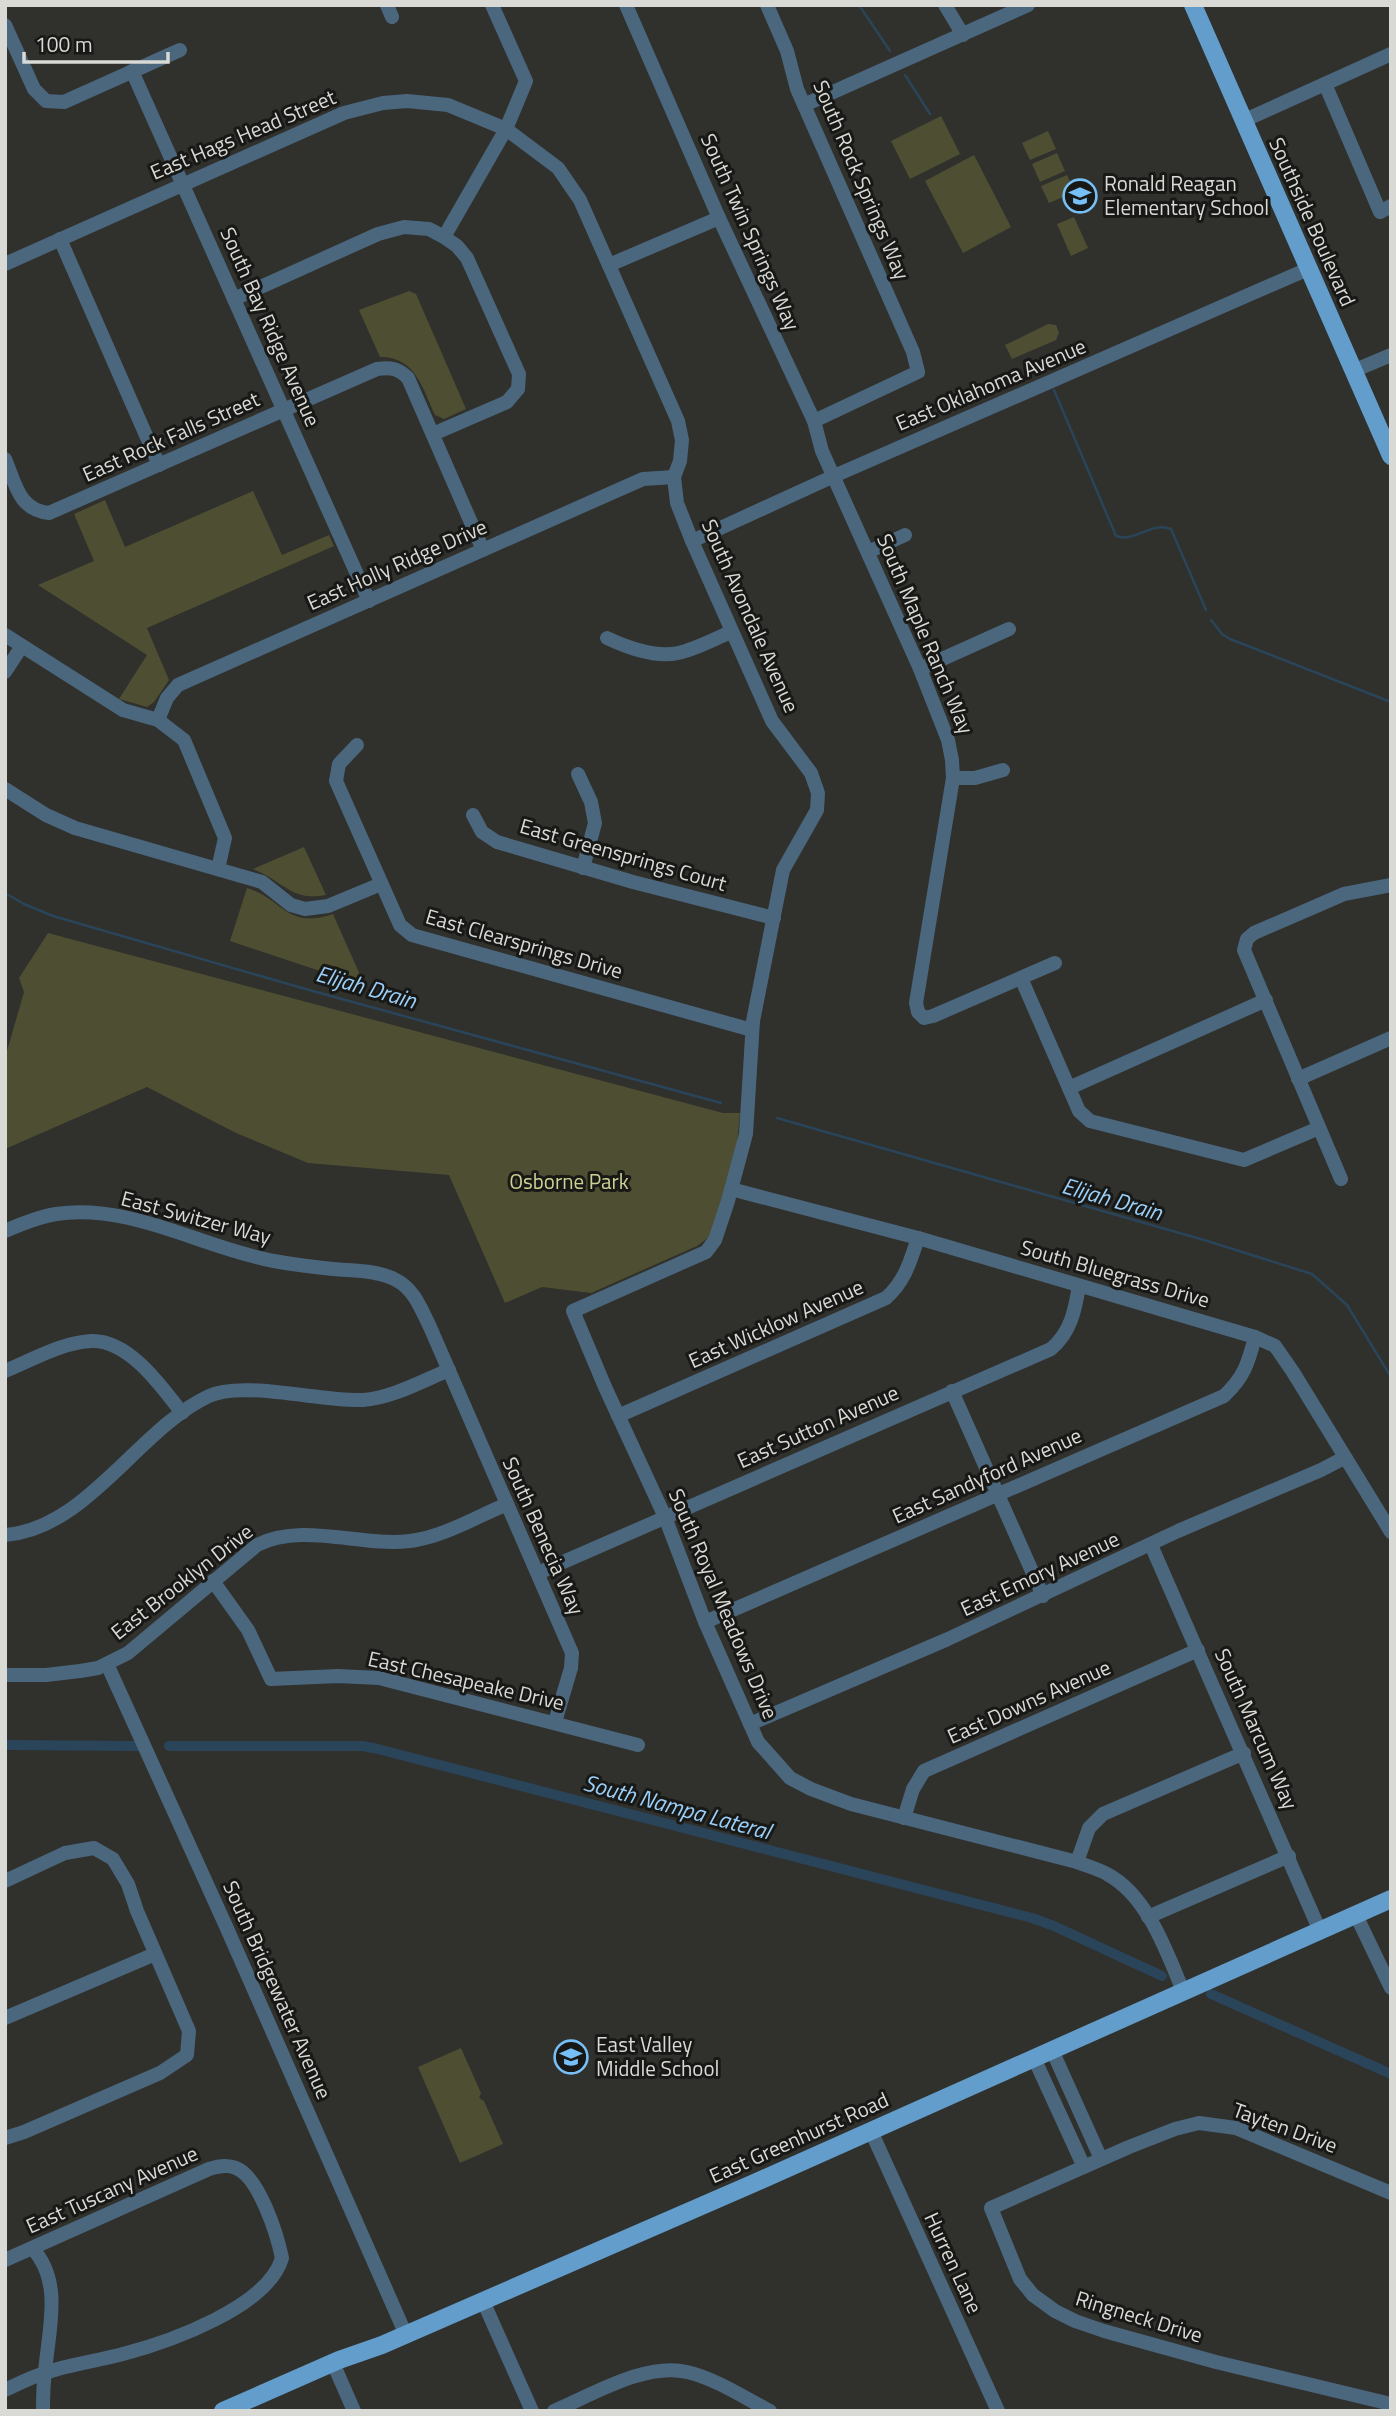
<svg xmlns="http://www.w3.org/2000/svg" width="1396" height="2416" viewBox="0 0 1396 2416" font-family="'Titillium Web',sans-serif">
<rect width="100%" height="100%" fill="#30302c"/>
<g fill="#4e4f32">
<polygon points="941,116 960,154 910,179 891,141"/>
<polygon points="1048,131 1056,149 1030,160 1022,143"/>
<polygon points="1057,153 1065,171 1040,182 1032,164"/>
<polygon points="974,155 1011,227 963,253 925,181"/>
<polygon points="1067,175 1075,192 1049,203 1041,186"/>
<polygon points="1074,217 1088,248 1071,256 1057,224"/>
<path d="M409,291l7,3 50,115 -22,10 -9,-4c-12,-26 -20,-59 -55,-58l-21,-47z"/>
<polygon points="1048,324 1056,325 1059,333 1056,340 1012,359 1005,345"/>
<polygon points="253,491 282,555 329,535 334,546 147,628 169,680 154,702 147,707 119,699 147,655 38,585 94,561 74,514 105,500 125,547"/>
<path d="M304,847l22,48c-34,7 -44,-15 -73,-26z"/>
<path d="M247,888c36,11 40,42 86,26l32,72 -135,-45z"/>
<polygon points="48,933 723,1113 740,1113 737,1144 714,1227 708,1238 697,1246 591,1293 542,1287 505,1303 449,1175 308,1163 236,1133 147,1087 5,1149 5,1058 24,992 19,978"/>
<polygon points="461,2048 481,2093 479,2098 484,2101 503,2144 460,2163 418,2067"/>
</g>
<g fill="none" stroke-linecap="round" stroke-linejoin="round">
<g stroke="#2a455a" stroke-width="2.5">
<polyline points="859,5 890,51"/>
<polyline points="905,75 930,114"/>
<path d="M1054,390l62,146c19,7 35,-15 55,-7l35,81"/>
<polyline points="1211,620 1222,634 1230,639 1391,702"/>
<polyline points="5,893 24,904 53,916 309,990 721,1103"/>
<polyline points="777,1118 1204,1240 1312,1274 1347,1305 1391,1377"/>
</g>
<g stroke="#2a455a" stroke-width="10">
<polyline points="5,1745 137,1746"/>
<polyline points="169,1746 363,1746 378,1749 1032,1918 1054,1926 1162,1976"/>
<polyline points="1211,1994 1391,2074"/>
</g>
<g stroke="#4b677e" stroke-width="14">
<polyline points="387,5 392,17"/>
<polyline points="626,5 719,218 814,421 822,451 920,669 948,740 952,760 953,778 916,1003 918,1012 924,1018 933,1016 1055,963"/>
<polyline points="767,5 787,51 797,89 913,352 918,372 814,421"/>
<polyline points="945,5 963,35"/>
<polyline points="5,25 34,89 46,101 64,102 180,50"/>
<polyline points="132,71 369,601"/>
<polyline points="1325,84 1380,212 1391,206"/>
<polyline points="804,105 1028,5"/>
<polyline points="1243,121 1391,54"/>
<polyline points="444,237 506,129 526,81 492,5"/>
<polyline points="60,239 159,465"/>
<path d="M5,264l339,-151 39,-10 24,-2 41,4 58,24 52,39 22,32 98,221 4,19 -2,21 -6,16 3,26 15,38 80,180 39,52 7,20 -1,17 -34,60 -30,151 -7,113 -18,67 -13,39 -9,12 -133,59 32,76 60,130 40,105 53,120 32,36 21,11 40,15 226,58c10,4 21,7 30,12 40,21 60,78 76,117"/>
<polyline points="609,265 719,218"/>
<polyline points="234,299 378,234 404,227 429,229 444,237 457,246 467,258 519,374 518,389 507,402 433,434"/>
<polyline points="1353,371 1391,355"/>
<path d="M5,459c11,26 14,51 44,54l328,-144c13,-2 21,-1 31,9l75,172"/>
<polyline points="692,541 834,476 1308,269"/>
<polyline points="868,552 905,535"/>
<polyline points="5,635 123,710 158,720 184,740 225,838 218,869"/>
<path d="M607,638c19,9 49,20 71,15 18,-4 36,-14 53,-21"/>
<polyline points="920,669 1009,629"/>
<polyline points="5,672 22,646"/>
<polyline points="158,720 167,698 178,685 643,479 674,477"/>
<polyline points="357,745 339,764 336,781 400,925 412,935 752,1030"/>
<polyline points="578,774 591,802 595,823 583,868"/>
<polyline points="953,778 975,778 1003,770"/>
<polyline points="5,789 46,815 75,828 262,882 291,905 305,909 328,906 381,884"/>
<polyline points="473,815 482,832 497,842 633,882 774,918"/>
<polyline points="1021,978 1079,1111 1090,1121 1244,1160 1319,1128"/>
<polyline points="1298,1079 1391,1038"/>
<polyline points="1069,1088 1266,1000"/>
<polyline points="1341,1179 1244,950 1247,939 1254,933 1344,894 1391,885"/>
<polyline points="731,1189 918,1238 1255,1337 1275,1346 1293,1372 1391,1532"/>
<path d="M5,1231c16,-7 33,-14 51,-17 76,-11 146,34 218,47 20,4 39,6 59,8 20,2 45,1 63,11 18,9 25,29 34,47l142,326 -1,15 -16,54"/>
<path d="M5,1371c27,-11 57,-29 87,-30 37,-1 70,46 90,72"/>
<polyline points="952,1391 1043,1596"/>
<path d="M618,1416l268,-118c19,-17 24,-36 32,-60"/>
<path d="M5,1535c82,-6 133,-106 204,-139 33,-16 114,6 154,4 29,-2 59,-19 86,-30"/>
<polyline points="1151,1545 1320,1931"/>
<path d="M538,1573l513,-224c20,-17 24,-39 28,-63"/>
<polyline points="213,1581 248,1630 271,1679 338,1676 379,1678 638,1745"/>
<path d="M705,1622l519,-226c20,-19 24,-32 31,-59"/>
<polyline points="107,1664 225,1924 406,2335"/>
<path d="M5,1675h41l34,-4 18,-3 30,-15 129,-108c46,-23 104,2 153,-4 33,-4 66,-24 95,-36"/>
<polyline points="750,1724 948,1639 1178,1531 1321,1470 1344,1458"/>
<polyline points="904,1818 913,1789 924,1771 1198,1650"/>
<polyline points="1077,1862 1089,1828 1103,1814 1244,1753"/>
<polyline points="5,1881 65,1853 94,1848 113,1859 128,1884 137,1911 189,2031 187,2055 160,2073 24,2132 5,2138"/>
<polyline points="1356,1915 1391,1988"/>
<polyline points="1148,1917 1289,1856"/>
<polyline points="5,2018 155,1954"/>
<polyline points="1052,2050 1101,2159"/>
<polyline points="1034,2058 1084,2167"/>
<polyline points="871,2131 998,2411"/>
<polyline points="1391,2193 1236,2128 1199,2123 1175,2129 1129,2147 991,2208 1020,2279 1033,2295 1055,2311 1075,2321 1104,2331 1216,2362 1391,2404"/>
<path d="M32,2248c32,34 16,83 13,125 -2,12 -2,25 -2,38"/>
<path d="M5,2260l204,-91c9,-3 18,-5 27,-1 23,9 41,66 46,90 -14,49 -113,84 -159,96 -26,7 -53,10 -78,19 -14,4 -27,11 -40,17"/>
<polyline points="483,2301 532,2411"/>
<polyline points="333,2363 354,2411"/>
<path d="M554,2411c38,-16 91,-49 133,-39 27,6 58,26 83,39"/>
</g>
<g stroke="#629dcb" stroke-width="18">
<polyline points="1193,5 1391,456"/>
<polyline points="223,2411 339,2360 382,2345 752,2184 1391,1899"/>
</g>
</g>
<defs>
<symbol id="school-ring" viewBox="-11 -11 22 22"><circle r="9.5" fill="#181816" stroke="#77bff7" stroke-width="1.5"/><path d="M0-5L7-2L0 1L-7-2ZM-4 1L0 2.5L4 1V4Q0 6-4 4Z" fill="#77bff7"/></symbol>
</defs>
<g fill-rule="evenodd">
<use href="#school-ring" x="1061" y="177" width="38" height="38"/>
<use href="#school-ring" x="552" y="2038" width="38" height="38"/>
</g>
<g text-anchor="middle" stroke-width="6" stroke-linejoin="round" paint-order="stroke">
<g font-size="21" fill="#d9d9d6" stroke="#181816">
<text transform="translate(243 135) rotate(-23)" y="7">East Hags Head Street</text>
<text transform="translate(861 180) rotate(67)" y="7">South Rock Springs Way</text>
<text transform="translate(1312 222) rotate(66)" y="7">Southside Boulevard</text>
<text transform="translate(750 232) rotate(66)" y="7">South Twin Springs Way</text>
<text transform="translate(270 327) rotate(66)" y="7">South Bay Ridge Avenue</text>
<text transform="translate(991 385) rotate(-23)" y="7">East Oklahoma Avenue</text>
<text transform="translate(171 437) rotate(-24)" y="7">East Rock Falls Street</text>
<text transform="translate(397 565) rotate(-24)" y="7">East Holly Ridge Drive</text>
<text transform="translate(750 616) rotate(66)" y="7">South Avondale Avenue</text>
<text transform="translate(925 634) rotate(67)" y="7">South Maple Ranch Way</text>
<text transform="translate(623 855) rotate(16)" y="7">East Greensprings Court</text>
<text transform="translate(524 944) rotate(16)" y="7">East Clearsprings Drive</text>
<text transform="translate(196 1218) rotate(15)" y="7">East Switzer Way</text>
<text transform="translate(1115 1274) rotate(16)" y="7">South Bluegrass Drive</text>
<text transform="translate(776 1324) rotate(-24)" y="7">East Wicklow Avenue</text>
<text transform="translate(818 1427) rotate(-24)" y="7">East Sutton Avenue</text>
<text transform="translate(987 1476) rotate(-24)" y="7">East Sandyford Avenue</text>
<text transform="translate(543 1536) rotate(66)" y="7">South Benecia Way</text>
<text transform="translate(1040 1574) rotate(-25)" y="7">East Emory Avenue</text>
<text transform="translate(182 1582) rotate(-38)" y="7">East Brooklyn Drive</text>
<text transform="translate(723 1604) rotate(67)" y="7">South Royal Meadows Drive</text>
<text transform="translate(466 1681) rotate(13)" y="7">East Chesapeake Drive</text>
<text transform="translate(1029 1702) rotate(-24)" y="7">East Downs Avenue</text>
<text transform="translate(1256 1729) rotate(66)" y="7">South Marcum Way</text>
<text transform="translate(277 1990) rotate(66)" y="7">South Bridgewater Avenue</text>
<text transform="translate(1285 2128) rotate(20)" y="7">Tayten Drive</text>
<text transform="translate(799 2138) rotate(-24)" y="7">East Greenhurst Road</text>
<text transform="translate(112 2190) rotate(-24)" y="7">East Tuscany Avenue</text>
<text transform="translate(953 2263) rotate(65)" y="7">Hurren Lane</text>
<text transform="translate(1139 2317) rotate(17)" y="7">Ringneck Drive</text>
</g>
<g font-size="21" fill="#d9d9d6" stroke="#181816" text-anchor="start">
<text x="1104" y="191">Ronald Reagan<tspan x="1104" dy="24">Elementary School</tspan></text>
<text x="596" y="2052">East Valley<tspan x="596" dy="24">Middle School</tspan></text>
</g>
<g font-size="21" fill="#cfd093" stroke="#181816">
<text x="569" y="1189">Osborne Park</text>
</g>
<g font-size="23" font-style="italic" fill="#9bcff8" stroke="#181816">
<text transform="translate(366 987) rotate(16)" y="8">Elijah Drain</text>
<text transform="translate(1112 1199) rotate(16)" y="8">Elijah Drain</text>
<text transform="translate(677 1807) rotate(15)" y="8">South Nampa Lateral</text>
</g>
</g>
<rect width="1396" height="2416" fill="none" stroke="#d9d9d6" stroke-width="14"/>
<path d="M24 52v10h144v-10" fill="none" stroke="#d9d9d6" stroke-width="3.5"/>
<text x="35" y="52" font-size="21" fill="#d9d9d6" stroke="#181816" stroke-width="5" paint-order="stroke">100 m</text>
</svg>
